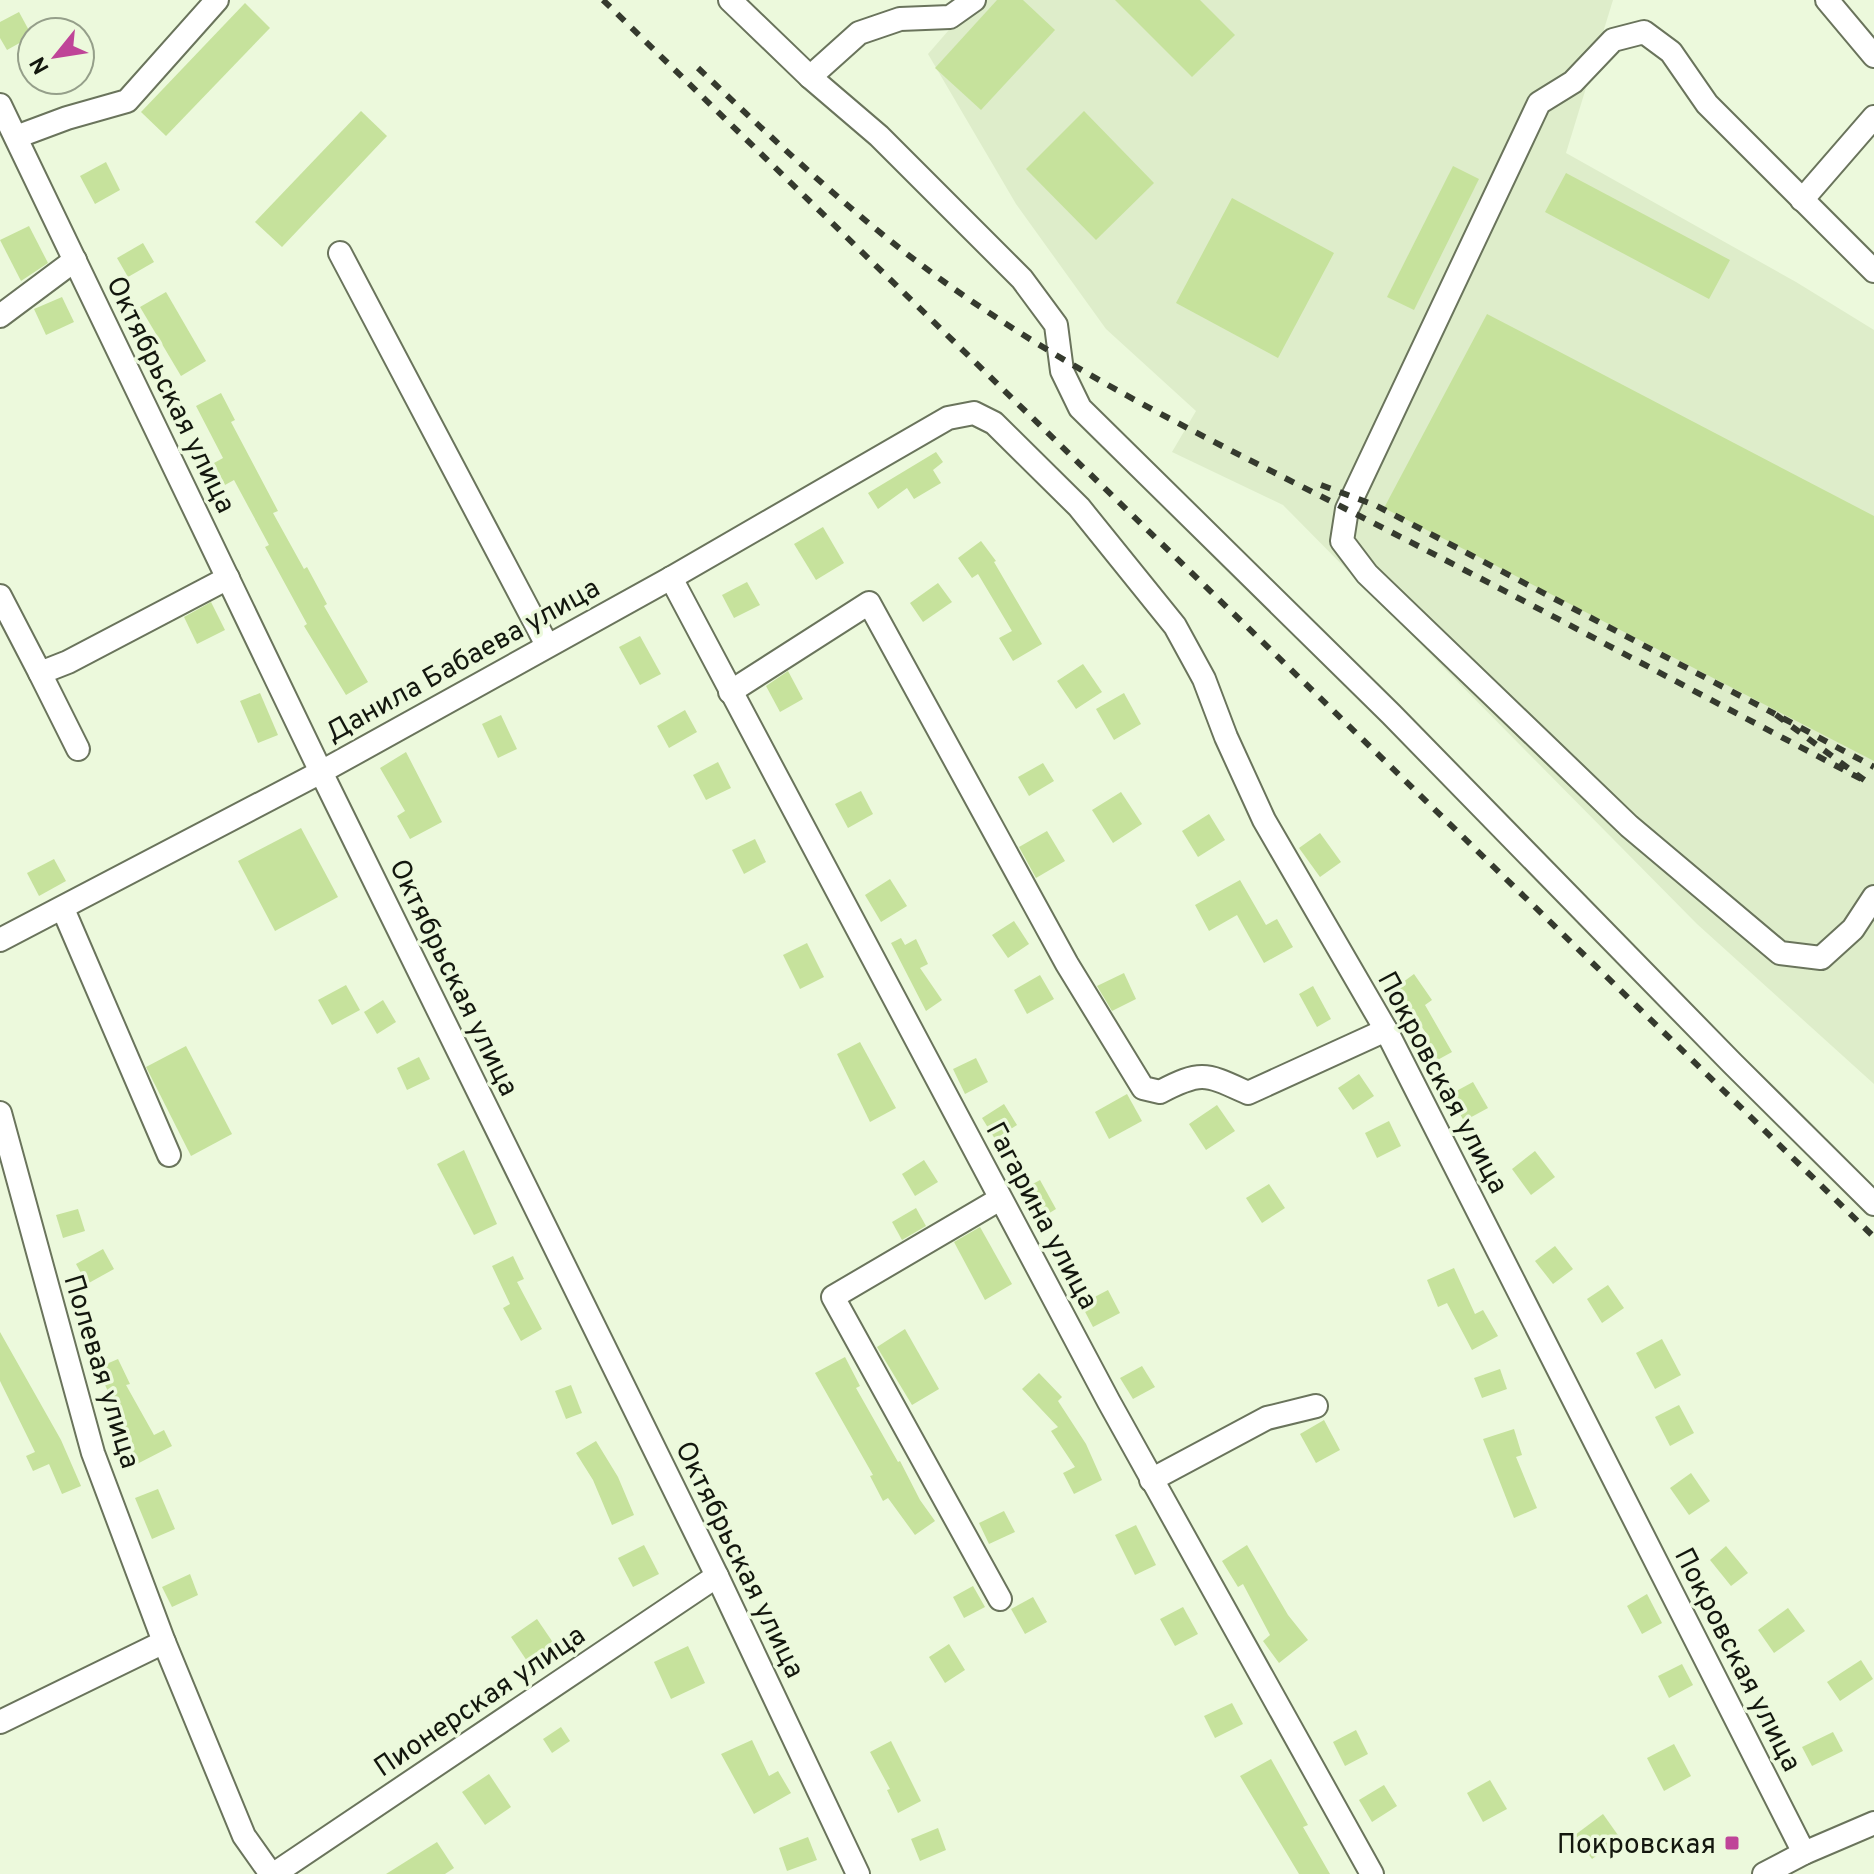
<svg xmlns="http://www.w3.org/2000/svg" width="1874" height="1874" viewBox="0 0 1874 1874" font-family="Overpass,sans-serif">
<rect width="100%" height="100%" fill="#ecf9dc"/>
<polygon fill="#deedca" points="975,0 1613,0 1566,153 1796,282 1874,330 1874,1084 1697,924 1283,505 1172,452 1196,411 1106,329 1016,204 928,54"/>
<g fill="#c6e29c">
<polygon points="997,0 1023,0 1055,30 981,110 935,68"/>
<polygon points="1115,0 1200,0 1235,35 1192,77"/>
<polygon points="245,3 270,28 166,136 141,112"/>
<polygon points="19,12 32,36 7,50 0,38 0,22"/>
<polygon points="361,111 387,136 282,247 255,222"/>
<polygon points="1084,111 1154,183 1096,240 1026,169"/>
<polygon points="106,162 120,190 95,204 80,176"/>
<polygon points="1453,166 1479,179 1414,310 1387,297"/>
<polygon points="1566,173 1730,260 1709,299 1545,212"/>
<polygon points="1232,198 1334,253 1278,358 1176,303"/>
<polygon points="29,226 48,263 21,281 0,240"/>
<polygon points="143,243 154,262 128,277 117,258"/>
<polygon points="166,292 206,361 181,376 140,307"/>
<polygon points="62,297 74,322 46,335 34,309"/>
<polygon points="1487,314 1874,516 1874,761 1384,508"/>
<polygon points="221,393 235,420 231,422 278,511 273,513 304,569 307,567 327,604 324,606 368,682 346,695 304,626 307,624 265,547 269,545 234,480 225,485 214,463 223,458 196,406"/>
<polygon points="936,452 943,462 933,470 941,483 914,499 907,488 878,509 868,493"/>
<polygon points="823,527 844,563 816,580 794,544"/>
<polygon points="981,541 996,561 994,562 1042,644 1013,661 999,638 1012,631 978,574 972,578 958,558"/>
<polygon points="747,582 760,605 734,618 722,595"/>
<polygon points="938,583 952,602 923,622 910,603"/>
<polygon points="211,602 225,630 197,644 184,617"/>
<polygon points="640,636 661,674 640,685 619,647"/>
<polygon points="1083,664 1102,692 1076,709 1057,681"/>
<polygon points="788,671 803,699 780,712 766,686"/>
<polygon points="260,693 278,735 258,743 240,701"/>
<polygon points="1124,693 1141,724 1114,740 1096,709"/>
<polygon points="685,710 697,732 669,748 657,726"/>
<polygon points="501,715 517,749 498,758 482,724"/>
<polygon points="406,752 442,822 410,839 397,816 405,811 380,768"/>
<polygon points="718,762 731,788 706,800 693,775"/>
<polygon points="1043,763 1054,781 1029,796 1018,777"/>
<polygon points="861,791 873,814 848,828 835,804"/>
<polygon points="1121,792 1142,824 1113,843 1092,810"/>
<polygon points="1209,814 1225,840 1198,857 1182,831"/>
<polygon points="301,828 338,897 275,931 238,861"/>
<polygon points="1047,831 1065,861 1036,878 1019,847"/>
<polygon points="1320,833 1341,862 1320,877 1299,848"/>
<polygon points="755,839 766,862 744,874 732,850"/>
<polygon points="54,859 66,881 39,896 27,873"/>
<polygon points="890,879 907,906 881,922 865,895"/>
<polygon points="1240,880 1266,925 1277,919 1293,947 1264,963 1237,915 1209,931 1195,905"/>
<polygon points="1014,921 1029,944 1008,958 992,935"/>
<polygon points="901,938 905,945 916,939 928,964 920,968 942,1000 926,1011 891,943"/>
<polygon points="807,943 824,977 800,989 783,955"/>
<polygon points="1124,973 1136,999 1112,1011 1097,986"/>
<polygon points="1414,974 1432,1000 1425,1005 1452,1052 1432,1063 1417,1038 1426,1033 1395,988"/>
<polygon points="1040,975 1054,999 1027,1014 1014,990"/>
<polygon points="346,985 360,1010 332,1025 318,1000"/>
<polygon points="1313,986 1331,1019 1317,1027 1299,994"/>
<polygon points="383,1000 396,1022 377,1034 364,1012"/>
<polygon points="860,1042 896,1108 870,1122 837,1054"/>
<polygon points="186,1046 232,1134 191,1156 146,1067"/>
<polygon points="419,1057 430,1079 407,1090 397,1068"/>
<polygon points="976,1058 988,1082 965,1094 953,1069"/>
<polygon points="1359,1074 1374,1096 1353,1110 1338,1088"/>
<polygon points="1473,1082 1488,1108 1464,1121 1449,1095"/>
<polygon points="1127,1094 1142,1121 1109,1139 1095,1112"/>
<polygon points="1004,1104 1017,1125 995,1139 982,1118"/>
<polygon points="1217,1105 1235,1131 1206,1150 1189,1124"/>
<polygon points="1389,1121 1401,1146 1377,1158 1365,1133"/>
<polygon points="464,1150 497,1224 474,1235 437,1164"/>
<polygon points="1535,1151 1555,1177 1531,1195 1512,1169"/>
<polygon points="924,1160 938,1182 915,1196 902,1174"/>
<polygon points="1040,1180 1056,1209 1036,1221 1020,1191"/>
<polygon points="1269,1184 1285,1208 1262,1223 1246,1198"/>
<polygon points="916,1208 926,1226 902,1240 892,1222"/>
<polygon points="78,1209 85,1231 63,1238 56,1215"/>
<polygon points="980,1227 1012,1284 985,1300 954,1242"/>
<polygon points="1555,1246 1573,1269 1553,1284 1535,1261"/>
<polygon points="103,1249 114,1269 87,1284 76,1264"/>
<polygon points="513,1256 524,1279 517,1282 542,1329 521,1341 503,1308 510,1304 492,1266"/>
<polygon points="1454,1268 1475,1314 1483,1310 1498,1336 1472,1350 1447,1303 1438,1307 1427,1280"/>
<polygon points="1608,1285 1624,1308 1602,1323 1587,1299"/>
<polygon points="1108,1290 1120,1313 1093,1327 1081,1304"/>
<polygon points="905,1329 939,1389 912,1405 877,1347"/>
<polygon points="0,1332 61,1440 81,1486 62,1494 49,1464 33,1471 26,1456 35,1452 0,1381"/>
<polygon points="1662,1339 1681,1375 1655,1389 1636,1353"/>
<polygon points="845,1357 860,1386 856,1388 898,1462 900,1461 920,1500 935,1521 915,1535 888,1498 883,1501 870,1476 873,1475 815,1373"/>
<polygon points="118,1359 130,1384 126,1385 154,1435 164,1430 172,1446 137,1464 129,1448 134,1445 111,1406 114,1404 97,1368"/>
<polygon points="1142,1366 1155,1387 1133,1399 1120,1378"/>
<polygon points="1500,1369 1507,1389 1482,1398 1474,1378"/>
<polygon points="1039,1373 1062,1397 1058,1401 1086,1444 1102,1480 1074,1494 1063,1473 1075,1467 1051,1431 1058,1427 1022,1389"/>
<polygon points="571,1385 582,1413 566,1419 555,1391"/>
<polygon points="1679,1405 1694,1433 1670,1446 1655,1417"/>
<polygon points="1324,1420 1340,1450 1316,1463 1300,1434"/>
<polygon points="1514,1429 1522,1455 1516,1457 1537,1508 1514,1518 1483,1439"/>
<polygon points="596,1441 618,1477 634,1515 612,1525 593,1480 576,1453"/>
<polygon points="1691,1473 1710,1501 1689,1515 1670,1488"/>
<polygon points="158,1489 175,1529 152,1539 135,1498"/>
<polygon points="1004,1511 1015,1532 989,1544 979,1523"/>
<polygon points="1136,1525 1156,1565 1135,1575 1115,1535"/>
<polygon points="644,1545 659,1574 633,1587 618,1558"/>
<polygon points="1247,1545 1288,1615 1308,1640 1279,1663 1263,1641 1270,1635 1243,1584 1238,1587 1222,1561"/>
<polygon points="1726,1546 1748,1573 1731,1586 1710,1560"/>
<polygon points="190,1574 198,1595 172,1607 162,1587"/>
<polygon points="973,1586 985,1607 964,1618 953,1597"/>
<polygon points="1647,1594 1662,1623 1642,1634 1627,1606"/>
<polygon points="1033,1597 1047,1622 1025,1634 1011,1609"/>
<polygon points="1183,1607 1198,1634 1175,1646 1160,1619"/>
<polygon points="1788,1608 1805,1631 1774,1653 1758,1630"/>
<polygon points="537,1619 554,1644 527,1661 511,1637"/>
<polygon points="949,1644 965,1670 945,1683 929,1657"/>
<polygon points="688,1646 705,1683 671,1699 654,1662"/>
<polygon points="1861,1660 1873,1679 1840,1701 1827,1682"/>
<polygon points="1682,1664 1693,1685 1669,1698 1658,1676"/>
<polygon points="1232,1703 1243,1724 1215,1738 1204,1716"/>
<polygon points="561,1727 570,1741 552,1753 543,1739"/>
<polygon points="1356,1730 1368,1754 1345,1766 1333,1742"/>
<polygon points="1833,1732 1843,1751 1812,1766 1802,1747"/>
<polygon points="752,1740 769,1776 778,1771 791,1793 754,1814 721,1754"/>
<polygon points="891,1741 921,1801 898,1813 887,1790 890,1789 870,1752"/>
<polygon points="1674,1744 1691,1776 1664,1791 1647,1758"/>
<polygon points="1271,1759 1308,1825 1303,1827 1330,1874 1299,1874 1240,1776"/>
<polygon points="489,1774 511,1807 485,1825 462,1792"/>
<polygon points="1490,1780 1507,1809 1483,1822 1467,1793"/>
<polygon points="1384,1785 1397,1806 1372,1822 1359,1800"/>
<polygon points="1603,1814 1620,1838 1592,1859 1575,1835"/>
<polygon points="938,1828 946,1850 920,1861 911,1839"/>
<polygon points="808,1837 817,1860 787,1871 779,1848"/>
<polygon points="437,1842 454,1868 445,1874 386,1874"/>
</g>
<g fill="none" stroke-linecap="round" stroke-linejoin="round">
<defs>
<g id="minor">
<polyline points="730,0 810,77 879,136 1022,279 1056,325 1062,371 1080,408 1391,714 1732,1063 1874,1204"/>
<polyline points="1827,0 1874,56"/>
<polyline points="810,77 859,33 900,19 950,17 974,0"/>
<polyline points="0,105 321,772 717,1576 858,1874"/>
<polyline points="16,137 67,118 127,101 217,0"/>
<polyline points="1802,200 1874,117"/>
<polyline points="340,253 547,645"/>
<polyline points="1874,271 1707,104 1671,52 1644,32 1613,40 1573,82 1539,103 1347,509 1342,541 1367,574 1629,826 1780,953 1821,958 1853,929 1874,897"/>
<polyline points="0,316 75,260"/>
<polyline points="671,578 1109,1402 1372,1874"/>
<polyline points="0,596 40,673 68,662 228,578"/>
<polyline points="40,673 78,749"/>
<path d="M730,692l139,-89 198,361 76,124 17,4c42,-22 46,-18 88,1l138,-63"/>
<polyline points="63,909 169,1155"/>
<polyline points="0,940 321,772 671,578 948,418 974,413 994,423 1079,507 1175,626 1204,679 1226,737 1264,820 1386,1030 1804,1853"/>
<polyline points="0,1113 93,1453 164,1642 244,1836 271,1874"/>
<polyline points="1151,1480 1267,1418 1316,1406"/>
<polyline points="1000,1599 833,1297 1000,1199"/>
<polyline points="0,1722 164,1642"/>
<polyline points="274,1874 717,1576"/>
<polyline points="1764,1874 1804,1853 1874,1823"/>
</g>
</defs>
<use href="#minor" stroke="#6a745c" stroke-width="26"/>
<use href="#minor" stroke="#fff" stroke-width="22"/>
<g stroke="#353a2e" stroke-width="6" stroke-dasharray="10 10" stroke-linecap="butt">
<polyline points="603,0 1874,1237"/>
<path d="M698,68c79,75 158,150 245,213 126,91 266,158 403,228 175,89 347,182 521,273l-92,-68 99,53"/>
<polyline points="1321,485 1377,506 1775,714"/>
</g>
</g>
<rect fill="#bf4598" stroke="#ecf9dc" stroke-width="3" x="1724" y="1835" width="16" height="16" rx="4"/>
<g text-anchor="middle" stroke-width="7" stroke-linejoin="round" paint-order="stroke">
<g font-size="28" fill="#13170e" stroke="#ecf9dc">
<text transform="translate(172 394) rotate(64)" y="10">Октябрьская улица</text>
<text transform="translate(462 659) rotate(-29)" y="10">Данила Бабаева улица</text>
<text transform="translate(455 977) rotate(64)" y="10">Октябрьская улица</text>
<text transform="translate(1444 1082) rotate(62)" y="10">Покровская улица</text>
<text transform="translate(1043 1215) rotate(62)" y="10">Гагарина улица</text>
<text transform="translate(103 1371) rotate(73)" y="10">Полевая улица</text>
<text transform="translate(741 1559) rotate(64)" y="10">Октябрьская улица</text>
<text transform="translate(1739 1659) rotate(63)" y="10">Покровская улица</text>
<text transform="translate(479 1700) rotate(-34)" y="10">Пионерская улица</text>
</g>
<g font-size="28" fill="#13170e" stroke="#ecf9dc" text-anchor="end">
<text x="1716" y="1853">Покровская</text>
</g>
</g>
<g transform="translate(56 56) rotate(240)"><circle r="38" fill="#ecf9dc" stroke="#959f8a" stroke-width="2"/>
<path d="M0-6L14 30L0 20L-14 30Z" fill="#bf4598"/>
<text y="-12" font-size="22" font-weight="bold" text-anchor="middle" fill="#13170e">N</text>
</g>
</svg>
